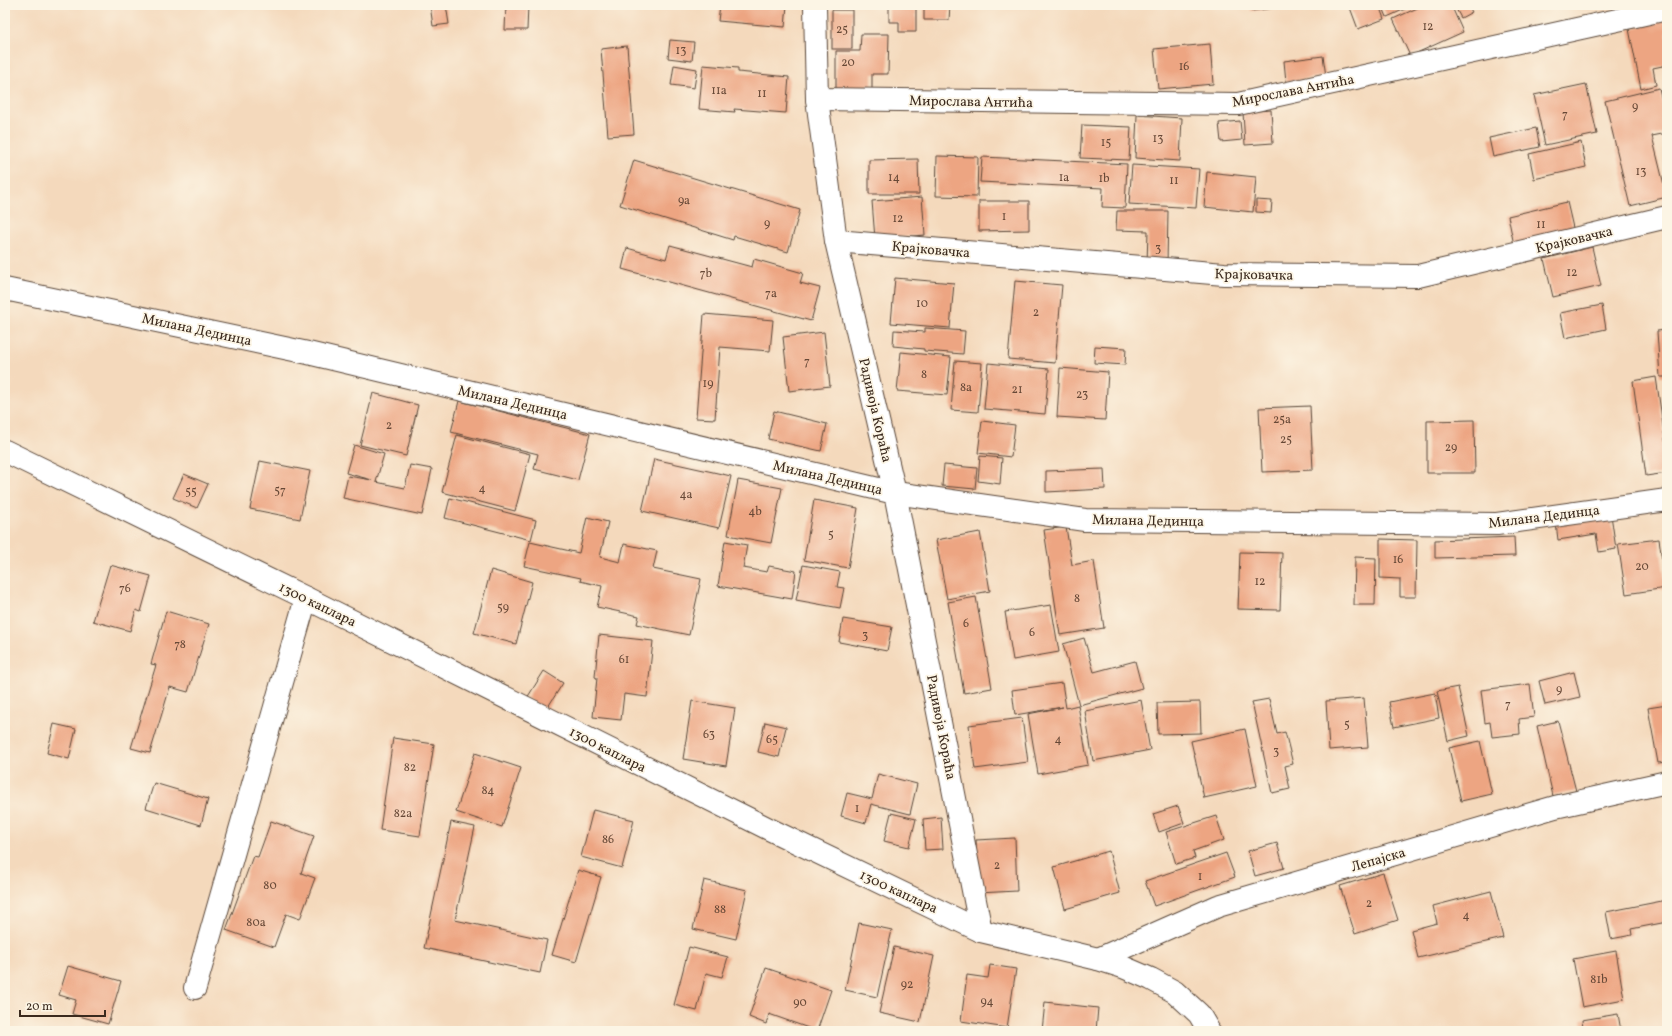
<svg xmlns="http://www.w3.org/2000/svg" width="1672" height="1036" viewBox="0 0 1672 1036" font-family="Vollkorn,serif">
<rect width="100%" height="100%" fill="#fcf5e5"/>
<filter id="ink" filterUnits="userSpaceOnUse"><feTurbulence type="fractalNoise" baseFrequency=".025" numOctaves="2"/><feDisplacementMap in="SourceGraphic" scale="8" xChannelSelector="R" yChannelSelector="G"/><feConvolveMatrix kernelMatrix="1 2 1 2 8 2 1 2 1" color-interpolation-filters="sRGB"/></filter>
<filter id="wash" filterUnits="userSpaceOnUse"><feTurbulence type="fractalNoise" baseFrequency=".012" numOctaves="4" result="noise"/><feDisplacementMap in="SourceGraphic" scale="16" xChannelSelector="R" yChannelSelector="G"/><feGaussianBlur stdDeviation="0.9" result="paint"/><feColorMatrix in="noise" values="0 0 0 0 0 0 0 0 0 0 0 0 0 0 0 0 0 1.4 0 .05"/><feComposite in="paint" operator="in"/></filter>
<g filter="url(#wash)">
<rect width="100%" height="100%" fill="#f4d9bc"/>
<g id="blocks">
<g fill="#eda582">
<polygon points="430,5 446,5 449,24 433,26"/>
<polygon points="506,5 528,5 527,30 505,30"/>
<polygon points="720,5 787,5 785,27 718,21"/>
<polygon points="916,5 916,32 899,32 899,22 889,22 889,6"/>
<polygon points="924,5 950,5 949,20 924,20"/>
<polygon points="1250,5 1291,5 1291,6 1251,11"/>
<polygon points="1349,5 1379,5 1384,19 1358,29"/>
<polygon points="1382,5 1414,5 1387,17"/>
<polygon points="1424,5 1451,5 1463,32 1410,56 1393,19"/>
<polygon points="1454,5 1468,5 1472,12 1461,18"/>
<rect x="832" y="10" width="20" height="39"/>
<polygon points="1667,20 1667,65 1653,68 1656,85 1641,89 1629,29"/>
<polygon points="861,34 889,34 888,74 872,74 872,89 836,89 836,51 860,51"/>
<polygon points="670,40 694,42 692,61 668,58"/>
<polygon points="1210,44 1213,84 1158,89 1154,49"/>
<polygon points="627,46 634,134 608,136 601,49"/>
<polygon points="1323,56 1326,76 1286,82 1284,61"/>
<polygon points="674,65 697,69 694,88 671,85"/>
<polygon points="703,65 738,68 738,72 789,77 786,113 734,109 735,112 699,109"/>
<polygon points="1586,84 1597,134 1545,145 1534,95"/>
<polygon points="1659,88 1667,122 1667,133 1652,136 1667,197 1630,206 1605,101"/>
<polygon points="1271,110 1273,143 1245,145 1243,112"/>
<polygon points="1137,115 1182,118 1180,161 1135,158"/>
<polygon points="1240,121 1242,140 1221,142 1219,123"/>
<polygon points="1082,125 1131,127 1129,160 1080,158"/>
<polygon points="1536,128 1540,147 1493,157 1489,138"/>
<polygon points="1581,142 1586,167 1534,179 1529,154"/>
<polygon points="937,156 978,157 977,197 936,196"/>
<polygon points="982,157 1127,164 1125,208 1102,207 1103,188 980,182"/>
<polygon points="918,159 919,194 869,194 869,160"/>
<polygon points="634,160 800,210 788,252 734,236 733,240 620,205"/>
<polygon points="1132,165 1199,169 1196,208 1129,204"/>
<polygon points="1207,172 1256,177 1253,212 1204,207"/>
<polygon points="922,197 925,235 875,239 872,201"/>
<polygon points="1256,200 1272,201 1271,213 1256,212"/>
<polygon points="979,201 1029,201 1029,230 979,231"/>
<polygon points="1567,202 1574,232 1514,245 1508,216"/>
<polygon points="1117,211 1168,211 1167,265 1147,264 1148,231 1116,230"/>
<polygon points="670,245 752,267 754,259 803,273 800,283 820,288 811,321 622,269 627,248 666,259"/>
<polygon points="1592,247 1601,286 1553,297 1544,259"/>
<polygon points="895,278 954,283 950,328 891,323"/>
<polygon points="1015,281 1062,285 1055,363 1008,359"/>
<polygon points="1602,305 1606,329 1565,338 1560,313"/>
<polygon points="704,314 773,320 770,351 720,347 715,419 696,418"/>
<polygon points="925,328 965,331 963,354 924,351 924,349 893,346 894,330 925,332"/>
<polygon points="1667,330 1667,377 1660,377 1657,331"/>
<polygon points="824,332 830,386 789,391 783,337"/>
<polygon points="1095,346 1126,348 1125,365 1094,363"/>
<polygon points="901,352 951,357 947,395 897,391"/>
<polygon points="955,361 982,363 978,412 951,410"/>
<polygon points="988,363 1049,369 1045,414 984,409"/>
<polygon points="1060,368 1108,372 1105,420 1057,417"/>
<polygon points="1656,377 1666,446 1667,446 1667,473 1646,476 1633,381"/>
<polygon points="373,393 418,405 406,456 360,445"/>
<polygon points="459,401 590,434 578,480 534,469 538,454 451,432"/>
<polygon points="1310,406 1313,470 1262,472 1259,408"/>
<polygon points="774,411 827,424 821,451 768,439"/>
<polygon points="1474,420 1475,473 1427,473 1427,421"/>
<polygon points="982,421 1015,425 1011,457 978,453"/>
<polygon points="457,435 530,454 515,511 442,492"/>
<polygon points="354,445 384,454 376,482 405,488 410,465 432,469 422,515 343,498 348,476 372,480 346,473"/>
<polygon points="980,456 1002,458 1000,484 978,481"/>
<polygon points="654,459 731,476 719,528 642,511"/>
<polygon points="260,461 310,471 300,519 250,509"/>
<polygon points="944,465 977,468 975,489 942,486"/>
<polygon points="1104,469 1105,489 1046,492 1046,471"/>
<polygon points="184,474 208,484 197,508 173,498"/>
<polygon points="738,480 782,488 771,543 728,535"/>
<polygon points="450,498 536,520 531,540 445,518"/>
<polygon points="814,500 858,508 848,568 804,560"/>
<polygon points="1611,515 1616,549 1599,552 1596,534 1558,540 1556,523"/>
<polygon points="587,517 608,522 600,557 620,562 624,544 657,551 653,569 701,579 689,635 637,624 639,616 597,607 602,586 580,581 581,578 524,566 530,542 579,553"/>
<polygon points="1066,527 1072,565 1094,561 1104,628 1060,635 1044,530"/>
<polygon points="980,532 990,591 947,599 936,540"/>
<polygon points="1514,537 1515,556 1435,558 1435,540"/>
<polygon points="1380,539 1417,540 1416,597 1400,597 1400,579 1380,578"/>
<polygon points="1659,539 1666,588 1626,594 1618,544"/>
<polygon points="725,541 747,545 743,568 767,572 769,566 796,571 792,599 718,586"/>
<polygon points="1240,552 1282,553 1280,610 1238,609"/>
<polygon points="1355,557 1376,558 1375,605 1354,605"/>
<polygon points="110,565 151,576 141,612 136,610 130,631 93,621"/>
<polygon points="803,565 840,572 837,587 844,588 840,608 796,600"/>
<polygon points="491,570 532,582 516,644 474,633"/>
<polygon points="976,597 992,688 964,693 948,602"/>
<polygon points="1051,605 1059,652 1013,660 1005,612"/>
<polygon points="166,611 209,624 188,692 170,687 150,753 131,748 156,665 151,664"/>
<polygon points="843,619 892,627 887,651 839,642"/>
<polygon points="599,635 653,641 647,697 624,694 621,720 593,717 597,678 595,677"/>
<polygon points="1084,638 1094,672 1135,661 1142,688 1079,705 1063,644"/>
<polygon points="544,671 563,683 546,710 527,698"/>
<polygon points="1574,672 1580,697 1545,705 1539,681"/>
<polygon points="1062,683 1066,708 1078,705 1088,765 1038,774 1028,714 1063,707 1015,715 1012,690"/>
<polygon points="1530,684 1534,717 1519,719 1520,734 1492,737 1490,722 1485,723 1481,690"/>
<polygon points="1458,687 1469,736 1448,741 1437,691"/>
<polygon points="1435,693 1439,718 1394,727 1389,702"/>
<polygon points="1364,698 1368,747 1329,750 1326,701"/>
<polygon points="1269,699 1277,734 1285,732 1293,764 1285,766 1290,789 1272,793 1252,702"/>
<polygon points="1141,700 1150,750 1093,761 1085,711"/>
<polygon points="692,701 735,708 726,766 683,759"/>
<polygon points="1200,702 1201,733 1158,734 1157,703"/>
<polygon points="1667,705 1667,762 1658,763 1648,708"/>
<polygon points="1022,718 1028,762 975,769 969,725"/>
<polygon points="1558,721 1576,791 1553,796 1537,726"/>
<polygon points="765,722 786,727 779,757 758,752"/>
<polygon points="54,724 76,729 69,759 47,753"/>
<polygon points="1245,729 1257,786 1204,798 1191,741"/>
<polygon points="393,738 434,744 420,836 380,830"/>
<polygon points="1480,741 1492,794 1461,801 1449,748"/>
<polygon points="475,753 521,768 502,827 456,812"/>
<polygon points="878,774 917,784 910,814 871,804 866,823 841,816 847,793 872,799"/>
<polygon points="154,783 208,799 201,825 146,808"/>
<polygon points="1178,806 1184,823 1159,832 1153,814"/>
<polygon points="593,810 634,820 622,868 581,857"/>
<polygon points="891,813 916,819 909,847 884,841"/>
<polygon points="1216,816 1224,840 1193,851 1195,858 1176,864 1166,832"/>
<polygon points="941,817 943,849 925,850 923,819"/>
<polygon points="271,821 314,836 301,873 315,878 300,919 286,914 274,947 226,930 253,856 258,857"/>
<polygon points="451,822 475,827 455,920 547,940 540,973 424,948"/>
<polygon points="1015,838 1017,891 978,893 976,840"/>
<polygon points="1277,843 1284,868 1255,876 1248,851"/>
<polygon points="1109,851 1120,893 1065,909 1054,867"/>
<polygon points="1226,853 1235,877 1154,906 1145,881"/>
<polygon points="578,870 601,877 576,962 552,955"/>
<polygon points="1383,873 1398,920 1355,934 1340,886"/>
<polygon points="704,880 747,890 736,939 693,929"/>
<polygon points="1491,891 1503,938 1418,958 1411,930 1437,923 1433,906"/>
<polygon points="1667,900 1667,922 1631,929 1632,935 1611,939 1606,912"/>
<polygon points="859,923 892,930 877,997 845,990"/>
<polygon points="689,947 728,957 722,977 706,973 697,1011 674,1005"/>
<polygon points="894,947 934,956 920,1022 879,1013"/>
<polygon points="1616,951 1624,999 1582,1007 1573,959"/>
<polygon points="990,965 1016,969 1007,1028 961,1021 967,975 988,978"/>
<polygon points="68,966 121,981 108,1024 72,1014 76,1000 59,995"/>
<polygon points="766,968 831,990 817,1031 769,1014 766,1024 749,1017"/>
<polygon points="1045,1002 1098,1008 1096,1031 1042,1031"/>
<polygon points="1618,1014 1621,1031 1583,1031 1582,1020"/>
</g>
</g>
</g>
<g filter="url(#ink)">
<use href="#blocks" fill-opacity="0" stroke="#574436" stroke-width="1"/>
<g fill="none" stroke-linecap="round" stroke-linejoin="round">
<defs>
<g id="minor">
<polyline points="815,5 817,99 836,241 895,493 981,931"/>
<polyline points="817,99 1238,104 1667,9"/>
<polyline points="836,241 1224,274 1418,276 1667,217"/>
<polyline points="5,289 308,353 895,493 1085,520 1497,524 1667,500"/>
<polyline points="5,451 306,598 771,830 981,931 1098,959 1123,967 1151,979 1175,992 1199,1014 1209,1031"/>
<polyline points="1098,959 1218,906 1555,807 1667,782"/>
<polyline points="195,988 306,598"/>
</g>
</defs>
<use href="#minor" stroke="#574436" stroke-width="24"/>
<use href="#minor" stroke="#fff" stroke-width="22"/>
</g>
</g>
<g text-anchor="middle" stroke-width="3.5" stroke-linejoin="round" paint-order="stroke">
<g font-size="12" fill="#684937">
<text x="1428" y="30">12</text>
<text x="842" y="33">25</text>
<text x="681" y="54">13</text>
<text x="848" y="66">20</text>
<text x="1184" y="70">16</text>
<text x="719" y="94">11a</text>
<text x="762" y="97">11</text>
<text x="1635" y="110">9</text>
<text x="1565" y="118">7</text>
<text x="1158" y="142">13</text>
<text x="1106" y="146">15</text>
<text x="1641" y="175">13</text>
<text x="894" y="181">14</text>
<text x="1064" y="181">1a</text>
<text x="1104" y="182">1b</text>
<text x="1174" y="184">11</text>
<text x="684" y="204">9a</text>
<text x="1004" y="220">1</text>
<text x="898" y="222">12</text>
<text x="767" y="227">9</text>
<text x="1541" y="228">11</text>
<text x="1158" y="252">3</text>
<text x="1572" y="276">12</text>
<text x="706" y="277">7b</text>
<text x="771" y="297">7a</text>
<text x="922" y="307">10</text>
<text x="1036" y="316">2</text>
<text x="807" y="365">7</text>
<text x="924" y="378">8</text>
<text x="708" y="387">19</text>
<text x="966" y="391">8a</text>
<text x="1017" y="393">21</text>
<text x="1082" y="398">23</text>
<text x="1282" y="423">25a</text>
<text x="389" y="429">2</text>
<text x="1286" y="443">25</text>
<text x="1451" y="451">29</text>
<text x="482" y="492">4</text>
<text x="280" y="494">57</text>
<text x="191" y="495">55</text>
<text x="686" y="498">4a</text>
<text x="755" y="515">4b</text>
<text x="831" y="538">5</text>
<text x="1398" y="563">16</text>
<text x="1642" y="570">20</text>
<text x="1260" y="585">12</text>
<text x="125" y="592">76</text>
<text x="1077" y="602">8</text>
<text x="503" y="611">59</text>
<text x="966" y="627">6</text>
<text x="1032" y="636">6</text>
<text x="865" y="639">3</text>
<text x="180" y="648">78</text>
<text x="624" y="663">61</text>
<text x="1559" y="693">9</text>
<text x="1508" y="708">7</text>
<text x="1347" y="728">5</text>
<text x="709" y="738">63</text>
<text x="772" y="743">65</text>
<text x="1058" y="743">4</text>
<text x="1276" y="755">3</text>
<text x="410" y="771">82</text>
<text x="488" y="794">84</text>
<text x="857" y="812">1</text>
<text x="403" y="817">82a</text>
<text x="608" y="843">86</text>
<text x="997" y="869">2</text>
<text x="1200" y="880">1</text>
<text x="270" y="889">80</text>
<text x="1369" y="907">2</text>
<text x="720" y="913">88</text>
<text x="1466" y="919">4</text>
<text x="256" y="926">80a</text>
<text x="1599" y="983">81b</text>
<text x="907" y="988">92</text>
<text x="987" y="1005">94</text>
<text x="800" y="1006">90</text>
</g>
<g font-size="14" fill="#3b2a1e" stroke="#fcf5e5">
<text transform="translate(1293 90) rotate(-11)" y="5">Мирослава Антића</text>
<text transform="translate(971 101) rotate(1)" y="5">Мирослава Антића</text>
<text transform="translate(1574 239) rotate(-13)" y="5">Крајковачка</text>
<text transform="translate(931 249) rotate(5)" y="5">Крајковачка</text>
<text transform="translate(1254 274) rotate(1)" y="5">Крајковачка</text>
<text transform="translate(197 329) rotate(12)" y="5">Милана Дединца</text>
<text transform="translate(513 402) rotate(13)" y="5">Милана Дединца</text>
<text transform="translate(876 410) rotate(77)" y="5">Радивоја Кораћа</text>
<text transform="translate(828 477) rotate(13)" y="5">Милана Дединца</text>
<text transform="translate(1544 516) rotate(-7)" y="5">Милана Дединца</text>
<text transform="translate(1148 520) rotate(1)" y="5">Милана Дединца</text>
<text transform="translate(318 604) rotate(26)" y="5">1300 каплара</text>
<text transform="translate(942 727) rotate(79)" y="5">Радивоја Кораћа</text>
<text transform="translate(608 749) rotate(27)" y="5">1300 каплара</text>
<text transform="translate(1378 859) rotate(-16)" y="5">Лепајска</text>
<text transform="translate(899 891) rotate(25)" y="5">1300 каплара</text>
</g>
</g>
<rect width="1672" height="1036" fill="none" stroke="#fcf5e5" stroke-width="20"/>
<path d="M20 1010v6h85v-6" fill="none" stroke="#3b2a1e" stroke-width="2"/>
<text x="26" y="1010" font-size="12" fill="#3b2a1e" stroke="#fcf5e5" stroke-width="3" paint-order="stroke">20 m</text>
</svg>
